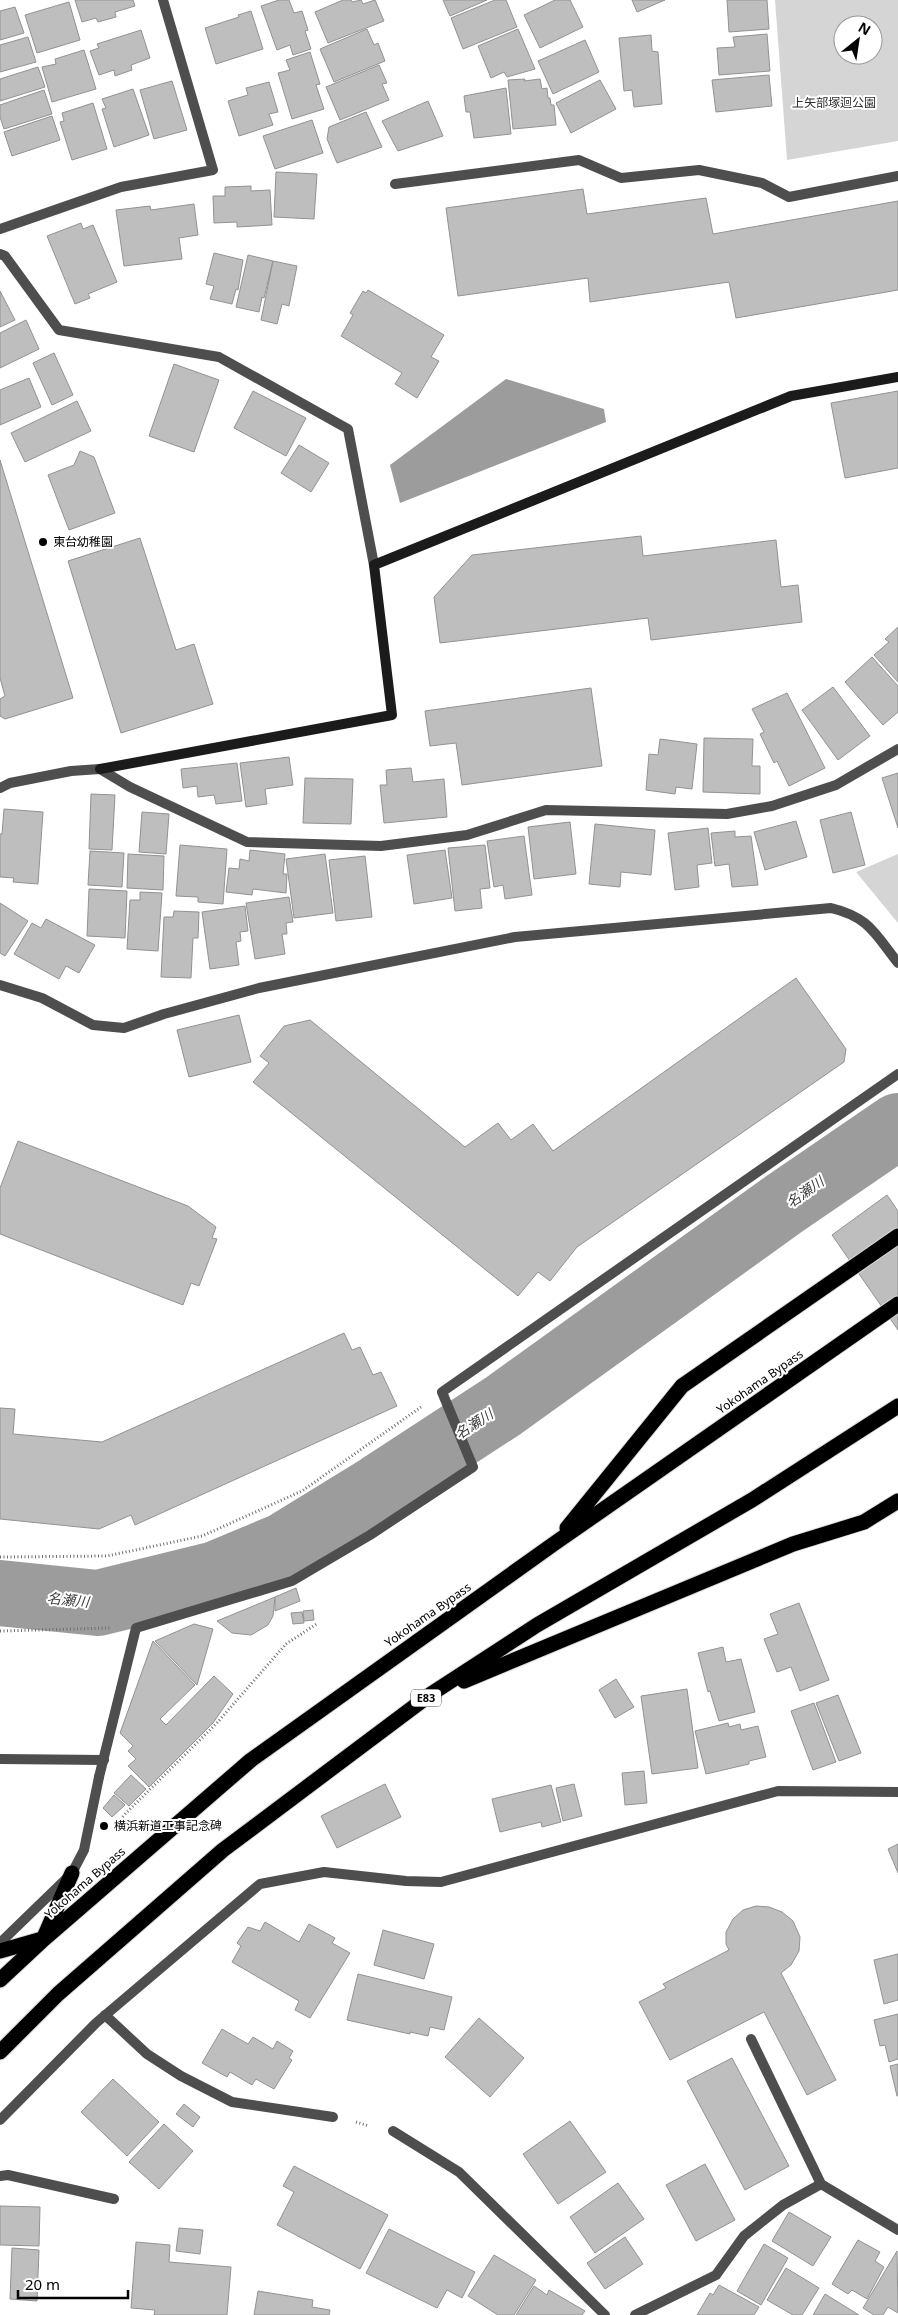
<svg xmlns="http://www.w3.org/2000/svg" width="898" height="2315" viewBox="0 0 898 2315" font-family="'Noto Sans','Noto Sans JP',sans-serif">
<rect width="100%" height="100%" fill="#fff"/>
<g fill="#d5d5d5" fill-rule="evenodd">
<path d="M775,0h123v141l-111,19zM843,25h30v30h-30z"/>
<polygon points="898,854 898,923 856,872"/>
</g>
<polygon fill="#9c9c9c" points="506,379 604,409 606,422 400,503 390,465"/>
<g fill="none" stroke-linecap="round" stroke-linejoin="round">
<polyline stroke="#9c9c9c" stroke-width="66" points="0,1593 98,1603 216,1574 283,1546 379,1487 503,1406 784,1204 898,1126"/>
</g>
<g fill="#bebebe" stroke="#929292">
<polygon points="75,0 133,0 135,6 115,12 116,17 98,22 96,18 82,22"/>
<polygon points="279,0 289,0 294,13 302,11 308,30 305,31 311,49 293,55 290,45 277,50 261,6"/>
<polygon points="343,0 351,0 352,2 361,0 363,4 375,0 384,21 328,43 315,12"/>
<polygon points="443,0 487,0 450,16"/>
<polygon points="495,0 506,0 517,27 463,49 451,18"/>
<polygon points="555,0 570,0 583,27 540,48 524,15"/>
<polygon points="632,0 665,0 637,12"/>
<polygon points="727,0 767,0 769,29 729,32"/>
<polygon points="69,2 80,40 37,53 25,15"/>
<polygon points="15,7 24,33 0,40 0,11"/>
<polygon points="251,11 263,49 216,64 205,28 239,17 238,15"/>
<polygon points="367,29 374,45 378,43 385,61 334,82 320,49"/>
<polygon points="518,29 535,69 507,77 504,72 491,78 478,46"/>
<polygon points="141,30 150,58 131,65 132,70 115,76 114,70 99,75 90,51 99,48 97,44"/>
<polygon points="767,34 770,71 719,75 717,48 735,47 733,37"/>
<polygon points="651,35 652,51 658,52 662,104 634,107 632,90 624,91 619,38"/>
<polygon points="28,37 36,62 0,72 0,45"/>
<polygon points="585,40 599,72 553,94 538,61"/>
<polygon points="84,50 96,89 52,102 42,67 56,64 55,59"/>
<polygon points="310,52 320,84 316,85 324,109 292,119 278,73 290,70 286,60"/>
<polygon points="379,65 387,83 382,84 389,100 340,120 326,87"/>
<polygon points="38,67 45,87 0,101 0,79"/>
<polygon points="769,75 772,106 716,112 712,80"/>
<polygon points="525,79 524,81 540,79 542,89 547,88 548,98 550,98 551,105 554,105 556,125 513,129 508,80"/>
<polygon points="600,80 616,109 571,133 556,103"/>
<polygon points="172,81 187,130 154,139 140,90"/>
<polygon points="269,82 278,112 269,114 273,125 239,136 228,101 248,95 246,88"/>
<polygon points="506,88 511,134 474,138 470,112 466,112 464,96"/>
<polygon points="133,89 149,135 114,147 102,109 106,108 102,99"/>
<polygon points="44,90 52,114 4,129 0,117 0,105"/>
<polygon points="428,101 443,136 398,151 382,121"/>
<polygon points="93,103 107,149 72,160 60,122 64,121 62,113"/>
<polygon points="366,112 382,147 337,163 327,139 329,127"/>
<polygon points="52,116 60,140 12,156 4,132"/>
<polygon points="312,120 323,153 275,169 263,136"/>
<polygon points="276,172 317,174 314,219 274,217"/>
<polygon points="251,186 251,191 270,190 272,225 237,227 237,222 214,223 213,196 225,196 225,187"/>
<polygon points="583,189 587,214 706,198 713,234 898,201 898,290 736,318 729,282 590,302 588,278 458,296 446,208"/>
<polygon points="194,204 198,235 179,238 182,259 124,266 116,210 150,206 151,210"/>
<polygon points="81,223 83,229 93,225 117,282 88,294 90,298 75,304 47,236"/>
<polygon points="214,253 243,260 238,290 236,289 232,304 210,299 214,286 206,284"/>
<polygon points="248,255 273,261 264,298 262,297 259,312 236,307"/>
<polygon points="273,261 297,266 289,306 282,304 277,324 261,320"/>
<polygon points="368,290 444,335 431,357 439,361 417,398 395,384 402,373 341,336 353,315 350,313 363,291 366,293"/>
<polygon points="0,291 15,320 0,327"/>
<polygon points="26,320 39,349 0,368 0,333"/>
<polygon points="54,353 73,395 52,405 33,363"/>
<polygon points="174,364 219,380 194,452 149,436"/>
<polygon points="29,378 41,407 0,425 0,390"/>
<polygon points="253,391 306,418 286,456 234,428"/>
<polygon points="898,391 898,468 845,478 831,403"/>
<polygon points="77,401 91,431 25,462 11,433"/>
<polygon points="299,445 329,463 311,492 281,473"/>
<polygon points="80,451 94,457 115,513 69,530 48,475 74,465"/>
<polygon points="0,460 73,698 5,719 0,716 0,699 5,696 0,678"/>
<polygon points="641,536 643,556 776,540 781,587 798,585 802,622 651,640 648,618 440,643 434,597 472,555"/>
<polygon points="140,538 176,650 194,644 213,704 121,733 68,561"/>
<polygon points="898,627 898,682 874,655 889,642 885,639"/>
<polygon points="872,657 898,686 898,712 883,725 845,682"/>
<polygon points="833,687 870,736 838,760 802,710"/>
<polygon points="591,688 602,766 462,785 456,743 430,746 425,711"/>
<polygon points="787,693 825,768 789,786 777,761 774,763 760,734 764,732 752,709"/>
<polygon points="704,738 753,739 752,766 760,766 760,794 703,792"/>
<polygon points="660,739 697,744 692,789 676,787 675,794 646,790 649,754 658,755"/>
<polygon points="289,757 293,785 265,789 267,804 246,807 240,763"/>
<polygon points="237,763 242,801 216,804 214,795 198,797 197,786 183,788 181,769"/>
<polygon points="411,768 413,782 444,779 447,817 384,823 380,785 387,785 386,770"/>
<polygon points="898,773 898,828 882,778"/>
<polygon points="305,778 353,779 351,824 303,823"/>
<polygon points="91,794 115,795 112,850 89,849"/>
<polygon points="4,809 43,812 38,884 13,882 14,878 0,877 0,834 2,834"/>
<polygon points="142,812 169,814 166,854 139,852"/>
<polygon points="851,812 865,865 833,873 820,820"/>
<polygon points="796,821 807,857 765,870 754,832"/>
<polygon points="570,822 576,874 534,879 528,827"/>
<polygon points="595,824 655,830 651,875 621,872 620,887 589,884"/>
<polygon points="708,828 712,863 697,865 699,887 675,890 668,833"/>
<polygon points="735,831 735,837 751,836 758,885 732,887 729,864 715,866 711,833"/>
<polygon points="524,836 532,895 505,899 503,885 494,887 487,841"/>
<polygon points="180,845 227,849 223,904 198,902 198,897 176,896"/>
<polygon points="485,845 490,888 480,889 482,908 455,911 448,848"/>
<polygon points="250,850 285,854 283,874 287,874 286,893 253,889 252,895 226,892 229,868 239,869 240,859 249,861"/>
<polygon points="445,850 452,898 414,904 407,855"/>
<polygon points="90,851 124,853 122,887 88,885"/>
<polygon points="128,854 164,856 163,890 127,888"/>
<polygon points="325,854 333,913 294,918 286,859"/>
<polygon points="365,856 372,917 336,921 329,860"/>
<polygon points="89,889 127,891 125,938 87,936"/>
<polygon points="140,892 162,893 158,951 127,949 130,900 140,900"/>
<polygon points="289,897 293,922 286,923 287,934 282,934 285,954 255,959 246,903"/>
<polygon points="0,903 28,921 5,956 0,953"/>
<polygon points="245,906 248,931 240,932 241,941 236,942 239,965 210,969 202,912"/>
<polygon points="174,911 199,912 198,938 193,938 191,978 161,977 164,917 173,917"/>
<polygon points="46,919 95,945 79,973 66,966 59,979 14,954 32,923 41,928"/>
<polygon points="796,978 846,1049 844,1062 577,1247 550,1281 538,1272 518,1296 253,1082 269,1063 260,1056 284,1026 310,1020 465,1147 498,1123 511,1140 533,1124 553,1151"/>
<polygon points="239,1015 251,1062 189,1077 177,1030"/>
<polygon points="18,1141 188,1206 216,1227 212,1238 217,1239 199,1286 191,1283 183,1305 0,1234 0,1188"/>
<polygon points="887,1195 898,1211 898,1330 832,1235"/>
<polygon points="344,1333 352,1350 360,1347 373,1375 381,1372 397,1406 135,1525 131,1515 99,1529 0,1519 0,1408 15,1409 13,1434 102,1442"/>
<polygon points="296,1588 300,1601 275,1611 275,1597"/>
<polygon points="275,1597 273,1616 268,1625 251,1635 232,1633 217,1621"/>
<polygon points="799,1603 829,1680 800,1691 791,1667 777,1672 764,1639 778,1634 770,1614"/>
<polygon points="313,1610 314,1620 304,1621 303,1611"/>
<polygon points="302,1612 304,1623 293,1624 291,1613"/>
<polygon points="194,1624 213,1629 197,1685 155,1641"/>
<polygon points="153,1641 195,1685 160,1719 166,1725 214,1676 233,1694 213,1723 149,1787 128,1766 136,1759 128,1751 133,1746 120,1733"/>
<polygon points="723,1647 726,1662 741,1659 755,1712 719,1721 710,1691 708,1692 698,1653"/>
<polygon points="616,1679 634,1707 615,1718 599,1690"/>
<polygon points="687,1689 698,1768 652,1774 641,1696"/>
<polygon points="838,1695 861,1753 839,1761 816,1703"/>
<polygon points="814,1703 836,1762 813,1770 791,1711"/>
<polygon points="728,1723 729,1727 740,1724 741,1730 758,1726 766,1757 749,1761 749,1764 706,1774 695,1731"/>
<polygon points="644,1771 647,1803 625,1805 622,1773"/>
<polygon points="131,1775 146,1789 129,1806 114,1793"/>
<polygon points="385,1784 401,1817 337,1848 321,1816"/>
<polygon points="574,1784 582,1816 563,1821 556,1788"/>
<polygon points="551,1785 561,1822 542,1827 541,1822 500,1832 492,1799"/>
<polygon points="114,1795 125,1805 112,1817 103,1808"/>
<polygon points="898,1844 898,1873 888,1849"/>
<polygon points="756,1906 769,1907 782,1912 793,1921 800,1937 799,1951 791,1965 781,1973 836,2080 807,2095 764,2012 670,2060 639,2002 666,1988 663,1984 729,1950 726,1944 726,1932 733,1919 743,1910"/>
<polygon points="265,1922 299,1942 309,1924 335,1938 332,1943 350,1953 310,2018 295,2010 299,2001 232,1962 241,1946 237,1943 248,1927 260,1931"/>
<polygon points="383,1930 434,1944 424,1979 374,1965"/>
<polygon points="898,1954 898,2000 884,2004 874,1960"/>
<polygon points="358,1974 452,1997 444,2030 430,2027 428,2036 410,2032 410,2034 347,2020"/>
<polygon points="898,2014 898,2059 889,2062 885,2045 880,2046 874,2020"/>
<polygon points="479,2018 524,2058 490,2097 445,2057"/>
<polygon points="222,2029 248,2044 253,2037 273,2049 277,2041 293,2051 289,2058 292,2060 274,2089 256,2079 252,2085 230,2072 227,2077 202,2063"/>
<polygon points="732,2058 789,2166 745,2190 687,2081"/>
<polygon points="898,2064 898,2096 897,2096 890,2066"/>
<polygon points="113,2079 159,2122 127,2156 81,2112"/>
<polygon points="184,2104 200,2117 193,2127 176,2114"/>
<polygon points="570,2121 606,2172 558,2204 523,2154"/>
<polygon points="164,2124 193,2151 159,2189 129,2162"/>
<polygon points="705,2164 735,2220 696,2241 666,2185"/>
<polygon points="294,2166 388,2215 360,2269 277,2225 294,2192 283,2186"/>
<polygon points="618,2183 644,2219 595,2253 570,2217"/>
<polygon points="0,2206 40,2207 39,2246 0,2245"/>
<polygon points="789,2212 831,2237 813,2266 772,2241"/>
<polygon points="179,2228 203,2230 200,2254 176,2251"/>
<polygon points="389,2229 475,2272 462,2298 447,2290 437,2308 366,2273"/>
<polygon points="625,2237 643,2264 605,2289 587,2263"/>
<polygon points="858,2240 880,2252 875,2261 884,2267 867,2299 852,2290 848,2294 832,2284"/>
<polygon points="136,2242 170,2245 169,2262 231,2267 227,2315 154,2315 155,2310 131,2308"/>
<polygon points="764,2244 788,2258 761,2305 737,2291"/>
<polygon points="12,2248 39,2250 37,2301 10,2299"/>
<polygon points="897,2251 898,2313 888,2307 883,2315 874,2315 863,2308"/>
<polygon points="494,2255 536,2280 514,2315 498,2315 468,2296"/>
<polygon points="786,2268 819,2288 802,2315 793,2315 767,2300"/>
<polygon points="719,2285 759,2307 754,2315 697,2315 710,2293 713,2295"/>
<polygon points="534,2286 547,2295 549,2290 585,2311 582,2315 516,2315"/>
<polygon points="258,2291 313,2300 312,2307 330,2310 329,2315 254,2315"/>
<polygon points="825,2294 859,2315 813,2315"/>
</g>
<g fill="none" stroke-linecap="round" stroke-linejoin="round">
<defs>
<g id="highway">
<polyline points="567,1528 682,1386 898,1236"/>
<polyline points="464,1681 793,1544 864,1522 898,1501"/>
<polyline points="45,1935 72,1873"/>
<polyline points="0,1951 42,1939"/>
<polyline points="0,1980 44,1939 251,1760 555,1543 898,1304"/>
<polyline points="0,2052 58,1994 223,1850 431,1694 537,1625 752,1500 898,1406"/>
</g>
</defs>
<use href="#highway" stroke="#dbdbdb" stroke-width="17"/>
<g stroke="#707070" stroke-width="3" stroke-dasharray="1 2.5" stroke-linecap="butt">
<polyline points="0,1557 107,1556 202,1536 302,1491 421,1407"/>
<polyline points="0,1631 110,1628"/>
<polyline points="116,1825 125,1814 216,1724 286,1644 318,1623"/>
<polyline points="356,2122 369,2126"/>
</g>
<g stroke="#4e4e4e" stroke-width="10">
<polyline points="395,184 579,160 621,178 699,170 762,183 789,197 898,176"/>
<polyline points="72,1873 84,1850 99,1777"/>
</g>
<g stroke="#4e4e4e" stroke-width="10">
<polyline points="0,229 121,187 213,170 163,0"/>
<polyline points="0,254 5,256 59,330 219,357 348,429 374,565"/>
<polyline points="0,788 10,783 71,771 100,769 130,787 247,842 381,846 467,835 546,810 727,814 772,806 836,785 898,749"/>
<path d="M0,985l42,13 51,27 31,3 40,-14 95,-26 256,-51 316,-29c38,9 44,26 67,55"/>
<polyline points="0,1759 104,1760"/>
<polyline points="99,1777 136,1628 292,1581 370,1535 473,1467 442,1392 898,1074"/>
<polyline points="0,1943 68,1877"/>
<polyline points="105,2015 147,2054 181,2076 232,2102 333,2117"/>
<polyline points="751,2039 821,2184 898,2230"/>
<polyline points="0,2120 96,2023 260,1884 324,1872 406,1881 441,1882 778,1791 898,1792"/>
<polyline points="393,2131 459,2172 605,2315"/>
<polyline points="0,2176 8,2175 114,2199"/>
<polyline points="635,2315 716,2275 744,2236 783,2205 821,2184"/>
</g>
<polyline stroke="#1b1b1b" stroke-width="10" points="100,769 392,715 374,565 791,396 898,377"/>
<use href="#highway" stroke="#000" stroke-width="15"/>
</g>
<g fill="#000" stroke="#fff" stroke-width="2">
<circle cx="43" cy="542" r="5"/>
<circle cx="104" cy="1826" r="5"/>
</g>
<g text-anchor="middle" stroke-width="4" stroke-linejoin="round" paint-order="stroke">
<rect fill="#fff" stroke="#4c4c4c" stroke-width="1" x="411" y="1689.5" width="30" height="17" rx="4"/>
<g font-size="11" font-weight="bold" fill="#000">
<text x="426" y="1702">E83</text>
</g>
<g font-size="12" fill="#2c2c2c" stroke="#fff">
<text x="834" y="107">上矢部塚迴公園</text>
</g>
<g font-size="12" fill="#000" stroke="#fff" text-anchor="start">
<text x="53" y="546">東台幼稚園</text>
<text x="114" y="1830">横浜新道工事記念碑</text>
</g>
<g font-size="12" fill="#000" stroke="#fff">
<text transform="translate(760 1382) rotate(-35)" y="4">Yokohama Bypass</text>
<text transform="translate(428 1615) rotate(-35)" y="4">Yokohama Bypass</text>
<text transform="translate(85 1883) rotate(-41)" y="4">Yokohama Bypass</text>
</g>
<g font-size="14" font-style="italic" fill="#3d3d3d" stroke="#fff">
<text transform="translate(805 1192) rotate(-35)" y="5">名瀬川</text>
<text transform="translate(474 1424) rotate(-33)" y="5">名瀬川</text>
<text transform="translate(68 1600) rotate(6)" y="5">名瀬川</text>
</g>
</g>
<g transform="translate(858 40) rotate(30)"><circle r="24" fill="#ffffff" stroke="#999999"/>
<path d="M0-4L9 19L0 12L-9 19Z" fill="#000000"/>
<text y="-8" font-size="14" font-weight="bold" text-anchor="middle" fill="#000000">N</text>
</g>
<path d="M18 2290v8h110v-8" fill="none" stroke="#000000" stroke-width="2.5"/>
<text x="25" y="2290" font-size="15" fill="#000000" stroke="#ffffff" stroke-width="4" paint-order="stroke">20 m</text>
</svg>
